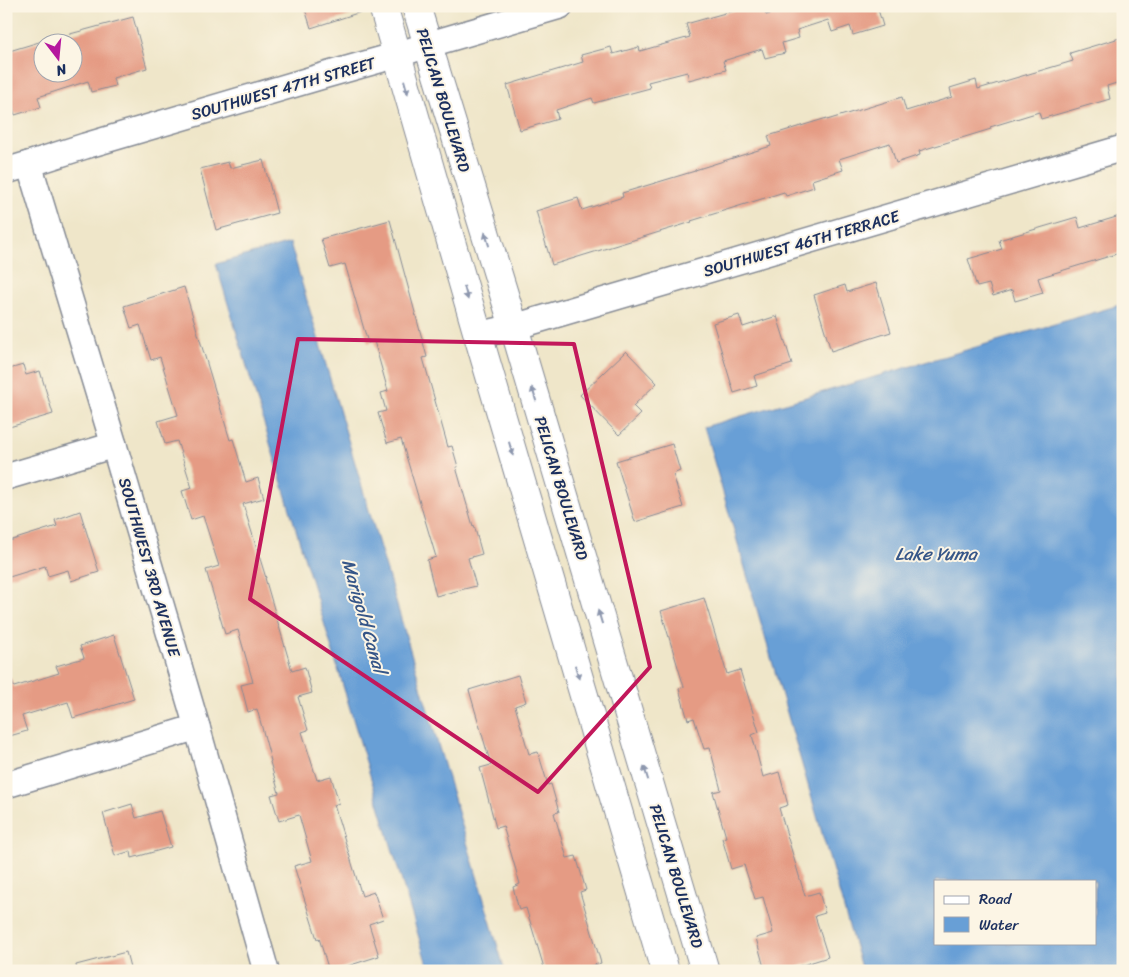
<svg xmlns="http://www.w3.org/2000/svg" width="1129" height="977" viewBox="0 0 1129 977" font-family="Sriracha,sans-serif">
<rect width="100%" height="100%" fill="#fcf5e5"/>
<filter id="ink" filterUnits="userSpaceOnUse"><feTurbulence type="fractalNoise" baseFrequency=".02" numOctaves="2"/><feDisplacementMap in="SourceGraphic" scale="10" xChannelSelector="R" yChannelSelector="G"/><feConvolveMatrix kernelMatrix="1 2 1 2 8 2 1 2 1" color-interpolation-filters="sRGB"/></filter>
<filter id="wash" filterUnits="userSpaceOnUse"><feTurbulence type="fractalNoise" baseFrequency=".0096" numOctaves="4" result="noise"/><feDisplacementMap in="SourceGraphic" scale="20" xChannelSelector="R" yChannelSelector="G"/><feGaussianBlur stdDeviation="1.12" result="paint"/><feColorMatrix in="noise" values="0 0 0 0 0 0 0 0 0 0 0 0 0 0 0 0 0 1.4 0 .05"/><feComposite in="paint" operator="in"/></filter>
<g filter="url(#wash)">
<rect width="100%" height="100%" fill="#efe6c9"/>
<g fill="#689fd6" stroke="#42679a" fill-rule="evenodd">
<polygon points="290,243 505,971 429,971 216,264"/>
<path d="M1123,304v667h-261l-158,-544zM935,881h160v62h-160z"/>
</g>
<g id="blocks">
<g fill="#e59b84" fill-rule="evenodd">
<polygon points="304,6 366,6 367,10 311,28"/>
<polygon points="750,6 764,6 766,15 797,6 877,6 883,26 853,35 850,26 832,32 828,20 797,30 799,38 782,43 785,53 765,58 762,49 723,61 726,70 689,80 687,72 648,82 650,88 594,103 592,98 556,110 558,119 520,130 507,85 583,62 581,55 611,47 613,54 639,47 640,51 690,37 686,24"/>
<path d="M133,17l14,51 -34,10 2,8 -24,6 -3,-11 -50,16 3,10 -26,8 -9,-28v-35l53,-16v1zM42,42h30v30h-30z"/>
<polygon points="1123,37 1123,81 1107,86 1110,99 1041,119 1039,112 990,127 991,129 919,151 920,155 896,163 890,143 839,159 843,170 812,180 814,187 786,196 784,192 691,221 692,222 552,265 536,211 578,198 582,210 623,197 622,193 695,171 695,170 771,146 768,136 827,118 827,120 902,97 906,111 952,97 950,88 976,80 978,89 1073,61 1070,53"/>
<polygon points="263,160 277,213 216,230 200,169 228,162 230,168"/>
<polygon points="1123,215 1123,252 1038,278 1043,293 1015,301 1012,290 993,296 989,284 977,287 968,259 1002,249 999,240 1077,217 1080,228"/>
<polygon points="390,220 427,357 423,358 448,447 452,446 458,467 456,467 473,526 474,525 482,554 468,558 476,586 436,596 427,560 436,557 401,439 387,443 378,413 386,411 381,393 388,391 374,341 368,343 345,264 330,268 321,239"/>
<polygon points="876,283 891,332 831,351 814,295 845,285 847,292"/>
<polygon points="184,287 230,440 233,439 246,482 258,478 264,498 243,504 266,578 265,578 292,671 305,667 312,693 298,697 308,730 302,732 317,780 331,776 339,803 334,805 362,896 374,892 383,919 369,924 379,956 332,971 329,971 319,938 317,939 294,866 312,861 299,815 279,821 271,795 279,793 270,762 271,761 257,709 248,712 241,685 253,682 238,630 225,634 206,570 219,566 203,516 191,520 182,491 192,488 177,441 165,444 158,421 178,415 160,357 151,360 140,325 131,328 124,306"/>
<polygon points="739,315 743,327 777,316 792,364 754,376 757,386 734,393 713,323"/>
<polygon points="626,351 657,383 633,406 641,414 619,435 580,395"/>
<polygon points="23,365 26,375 40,371 53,414 6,428 6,370"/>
<polygon points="672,444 680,471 673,474 683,507 635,522 616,461"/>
<polygon points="80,511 99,572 71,581 68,570 48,576 45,566 6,578 6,542 57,526 55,520"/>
<polygon points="704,598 727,674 740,670 759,732 752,735 763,777 779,772 788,805 779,808 805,896 819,892 825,913 815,916 828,957 784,971 765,971 756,938 773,933 763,897 755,899 744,865 731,869 722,838 726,837 713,792 721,790 710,748 704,749 694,718 688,720 679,689 684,687 661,611"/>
<polygon points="114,635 134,699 73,718 68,702 22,716 27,731 6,737 6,677 10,677 14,687 59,673 56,666 84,658 80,646"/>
<polygon points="518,675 526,702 515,706 529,754 538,752 548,785 551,784 559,812 554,813 567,858 576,856 586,890 580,892 601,963 573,971 545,971 526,908 519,910 513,887 520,884 503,826 496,828 480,768 491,765 469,690"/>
<polygon points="132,804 136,818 160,811 171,847 132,858 131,851 115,856 103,813"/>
<polygon points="126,952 131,971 77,971 76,965"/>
</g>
</g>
</g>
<g filter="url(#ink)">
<use href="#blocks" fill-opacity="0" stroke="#858a94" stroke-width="1"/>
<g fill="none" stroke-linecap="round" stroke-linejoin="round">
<defs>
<g id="minor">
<polyline points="29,164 114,445 197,727 266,971"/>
<polyline points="6,171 29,164 85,146 326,75 397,55 427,45 560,6"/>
<polyline points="478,335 514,327 1123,148"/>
<polyline points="6,477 114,445"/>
<polyline points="6,785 197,727"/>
</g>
<g id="tertiary">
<polyline points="383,6 478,335 665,971"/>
<polyline points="416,6 514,327 705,971"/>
</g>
</defs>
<use href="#minor" stroke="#858a94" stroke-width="28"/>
<use href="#tertiary" stroke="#858a94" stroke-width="30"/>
<use href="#minor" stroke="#fff" stroke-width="25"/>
<use href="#tertiary" stroke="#fff" stroke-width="28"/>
</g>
<defs><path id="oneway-solid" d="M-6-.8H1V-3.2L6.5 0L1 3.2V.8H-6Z" transform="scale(1.25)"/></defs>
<g fill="#8d97ae">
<use href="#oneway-solid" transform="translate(406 87) rotate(74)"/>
<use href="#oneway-solid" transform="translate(487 239) rotate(-107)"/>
<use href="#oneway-solid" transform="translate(466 293) rotate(74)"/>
<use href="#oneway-solid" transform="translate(534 394) rotate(-107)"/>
<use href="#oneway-solid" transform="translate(511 449) rotate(74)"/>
<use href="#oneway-solid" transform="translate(600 617) rotate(-107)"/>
<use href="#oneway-solid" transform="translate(577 672) rotate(74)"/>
<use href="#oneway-solid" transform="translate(646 773) rotate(-107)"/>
</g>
</g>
<path fill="none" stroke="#c2185b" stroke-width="4" stroke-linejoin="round" d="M298,339l276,5 76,323 -112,125 -288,-193z"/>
<g text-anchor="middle" stroke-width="4" stroke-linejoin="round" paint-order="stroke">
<g font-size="16" fill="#1b2f5e" stroke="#fcf5e5">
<text transform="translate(283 88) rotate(-16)" y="6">SOUTHWEST 47TH STREET</text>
<text transform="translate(444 100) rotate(73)" y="6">PELICAN BOULEVARD</text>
<text transform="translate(801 243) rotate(-16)" y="6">SOUTHWEST 46TH TERRACE</text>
<text transform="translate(562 488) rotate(73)" y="6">PELICAN BOULEVARD</text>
<text transform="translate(150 567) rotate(74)" y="6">SOUTHWEST 3RD AVENUE</text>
<text transform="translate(677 876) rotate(73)" y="6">PELICAN BOULEVARD</text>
</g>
<g font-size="18" font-style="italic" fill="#365688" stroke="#fcf5e5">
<text x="936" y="560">Lake Yuma</text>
<text transform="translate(364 616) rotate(74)" y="6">Marigold Canal</text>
</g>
</g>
<rect width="1129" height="977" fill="none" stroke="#fcf5e5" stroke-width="25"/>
<rect x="934" y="880" width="162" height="65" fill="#fcf5e5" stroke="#a2a6af"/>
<rect x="944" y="896" width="25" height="8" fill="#ffffff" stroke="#a2a6af"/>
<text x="979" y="904" font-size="15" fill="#1b2f5e">Road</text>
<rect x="944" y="917" width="25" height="15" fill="#689fd6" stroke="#a2a6af"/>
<text x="979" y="930" font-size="15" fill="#1b2f5e">Water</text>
<g transform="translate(58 58) rotate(164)"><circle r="24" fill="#fcf5e5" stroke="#a2a6af"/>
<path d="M0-4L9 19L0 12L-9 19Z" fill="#b5179e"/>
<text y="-8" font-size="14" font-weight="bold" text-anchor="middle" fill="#1b2f5e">N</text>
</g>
</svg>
